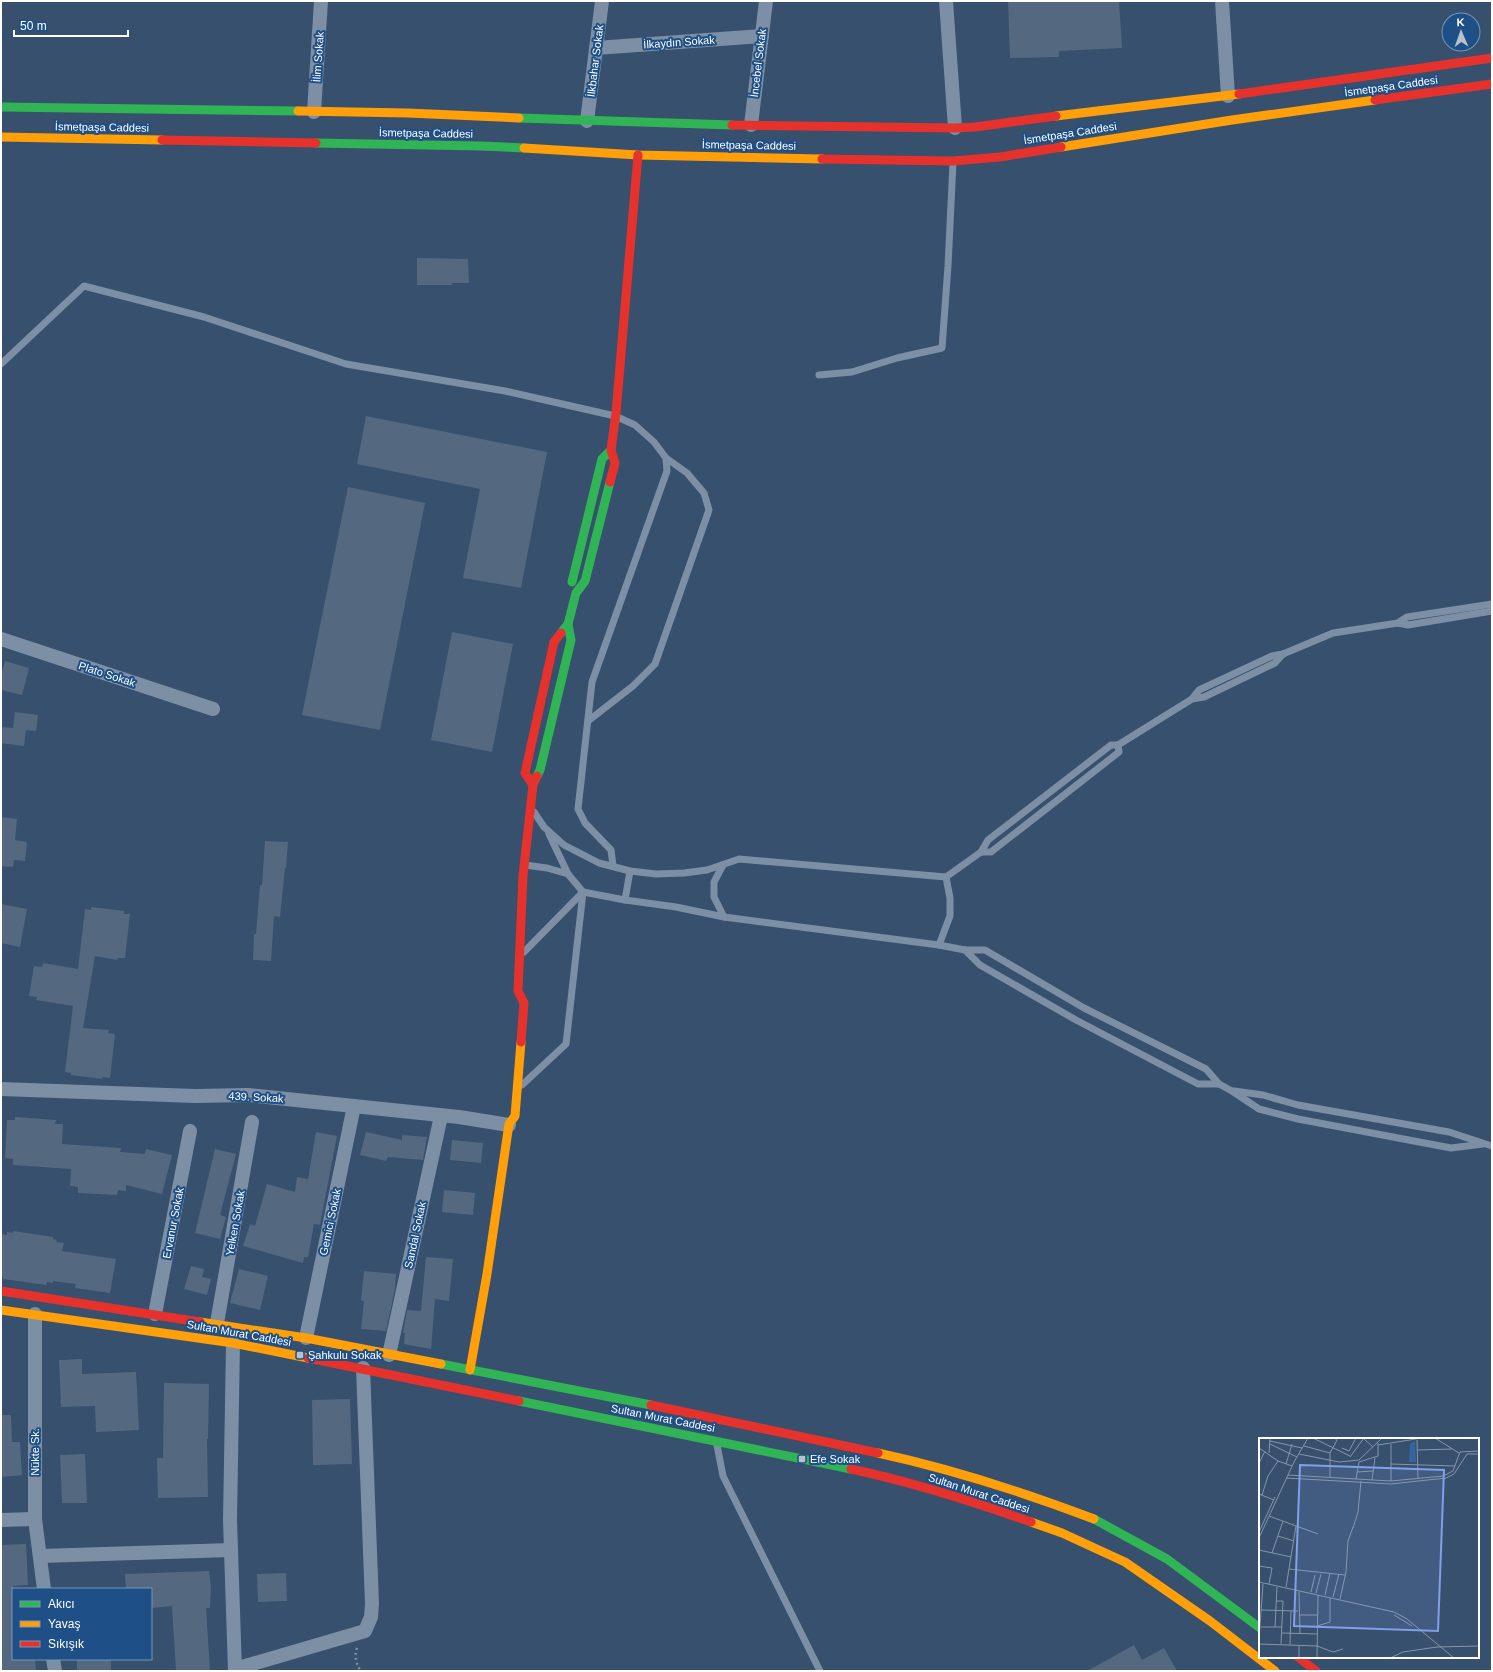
<svg xmlns="http://www.w3.org/2000/svg" width="1493" height="1672" viewBox="0 0 1493 1672" font-family="Helvetica,sans-serif">
<rect width="100%" height="100%" fill="#36506e"/>
<g fill="#546980">
<polygon points="1008,1 1119,1 1122,48 1059,51 1059,57 1010,58"/>
<polygon points="417,258 468,259 469,283 452,283 452,285 417,285"/>
<polygon points="366,416 547,452 521,588 463,578 480,489 357,464"/>
<polygon points="348,487 425,503 380,730 302,715"/>
<polygon points="452,632 513,644 492,752 431,740"/>
<polygon points="5,661 29,668 22,695 1,690 1,676"/>
<polygon points="15,712 38,715 36,731 26,730 24,746 1,743 1,727 13,728"/>
<polygon points="1,817 17,819 15,840 27,842 25,861 14,860 13,867 1,866"/>
<polygon points="265,841 288,842 286,868 285,868 280,917 274,916 271,961 253,960 254,934 256,934 260,885 262,885"/>
<polygon points="1,904 27,909 20,947 1,943"/>
<polygon points="91,907 124,911 124,914 130,914 125,958 118,958 117,960 95,956 83,1028 109,1030 108,1033 115,1034 110,1078 102,1077 102,1079 71,1075 71,1073 65,1072 73,1006 36,1000 37,997 29,996 34,966 42,967 43,963 78,969 85,909 91,910"/>
<polygon points="15,1117 56,1120 55,1124 63,1124 62,1144 121,1148 120,1152 145,1154 146,1149 172,1155 162,1194 126,1185 126,1191 118,1190 117,1195 78,1193 78,1187 70,1186 71,1169 13,1165 13,1159 5,1158 7,1120 15,1120"/>
<polygon points="316,1132 337,1136 320,1225 314,1224 308,1257 304,1257 303,1263 243,1246 250,1224 255,1226 267,1184 295,1192 297,1177 308,1179"/>
<polygon points="366,1132 402,1140 402,1135 427,1137 423,1160 388,1157 386,1161 360,1155"/>
<polygon points="452,1140 483,1143 481,1163 450,1160"/>
<polygon points="215,1149 236,1154 220,1215 226,1217 220,1239 195,1233"/>
<polygon points="444,1190 475,1193 473,1215 442,1212"/>
<polygon points="13,1231 53,1237 53,1239 57,1240 56,1242 64,1243 62,1251 116,1259 110,1293 75,1288 76,1284 53,1281 53,1283 47,1282 46,1285 3,1279 3,1277 1,1276 1,1234 7,1235 7,1232 13,1233"/>
<polygon points="426,1257 453,1259 449,1301 435,1299 431,1349 404,1344 405,1333 403,1333 407,1310 421,1311"/>
<polygon points="191,1266 204,1269 202,1277 211,1279 207,1295 184,1289"/>
<polygon points="239,1269 268,1276 260,1310 230,1303"/>
<polygon points="364,1271 396,1274 395,1289 386,1331 361,1329 364,1301 361,1301"/>
<polygon points="82,1359 82,1374 136,1372 139,1430 96,1432 95,1406 61,1407 59,1360"/>
<polygon points="164,1383 209,1384 208,1439 207,1439 208,1497 158,1498 157,1458 163,1458"/>
<polygon points="350,1399 352,1464 313,1465 312,1400"/>
<polygon points="1,1415 11,1415 12,1442 20,1442 22,1475 1,1477"/>
<polygon points="85,1454 87,1503 62,1503 60,1455"/>
<polygon points="26,1544 28,1585 13,1586 13,1659 35,1659 36,1671 1,1671 1,1545"/>
<polygon points="209,1571 211,1587 210,1608 206,1608 210,1671 176,1671 172,1606 151,1608 151,1589 126,1589 125,1574"/>
<polygon points="286,1573 287,1601 258,1602 257,1574"/>
<polygon points="1134,1645 1142,1660 1164,1648 1177,1671 1087,1671"/>
<rect x="77" y="1659" width="34" height="12"/>
</g>
<g fill="none" stroke-linecap="round" stroke-linejoin="round">
<path stroke="#7d8fa4" stroke-width="2.5" stroke-dasharray="2 3" stroke-linecap="butt" d="M357,1648c-3,7 -1,17 4,23"/>
<g stroke="#7d8fa4" stroke-width="7">
<polyline points="1,364 84,286 204,317 346,364 505,391 615,416 635,425 654,442 666,458 667,471 592,682 578,809 585,823 611,850 613,866"/>
<polyline points="819,375 852,372 897,358 942,348 948,266 953,163"/>
<polyline points="1398,623 1408,625 1492,611"/>
<polyline points="1192,699 1204,697 1275,663 1283,654"/>
<polyline points="588,721 633,686 655,664 709,510 704,493 687,473 666,458"/>
<polyline points="534,812 544,827 564,845 599,863 630,871 656,874 684,873 707,870 739,859 946,877 981,852 988,840 1111,745 1118,745 1192,699 1199,690 1272,656 1283,654 1333,633 1398,623 1407,617 1492,604"/>
<polyline points="981,852 991,852 1119,752 1118,745"/>
<polyline points="525,865 547,868 568,874"/>
<polyline points="723,865 714,882 714,897 724,917 939,945"/>
<polyline points="946,877 950,898 950,916 939,945 965,950 985,950 1084,1008 1206,1069 1219,1084 1232,1091 1259,1109 1298,1119 1451,1148 1483,1144"/>
<polyline points="625,900 676,907 724,917"/>
<polyline points="965,950 980,965 1076,1020 1198,1084 1219,1084"/>
<polyline points="524,952 583,892 625,900 630,871"/>
<polyline points="522,1085 566,1044 583,892 568,874 549,834"/>
<polyline points="1234,1091 1263,1095 1298,1105 1449,1132 1492,1146"/>
<polyline points="717,1445 723,1476 820,1671"/>
</g>
<g stroke="#7d8fa4" stroke-width="14">
<polyline points="946,1 955,128"/>
<polyline points="1222,1 1228,96"/>
<polyline points="596,48 762,36"/>
<polyline points="314,112 321,1"/>
<polyline points="587,121 602,1"/>
<polyline points="751,125 766,1"/>
<polyline points="1,639 213,709"/>
<polyline points="1,1089 195,1096 248,1095 459,1117 509,1125"/>
<polyline points="35,1314 35,1519 44,1589"/>
<polyline points="155,1314 190,1131"/>
<polyline points="217,1323 252,1122"/>
<polyline points="306,1338 354,1106"/>
<polyline points="233,1343 230,1520 235,1671"/>
<polyline points="389,1355 441,1116"/>
<polyline points="1,1520 35,1519"/>
<polyline points="40,1556 231,1550"/>
<polyline points="53,1659 55,1671"/>
<polyline points="235,1669 365,1631 371,1617 372,1604 363,1368"/>
</g>
<g stroke="#30b455" stroke-width="9">
<polyline points="1,107 298,111"/>
<polyline points="519,118 732,125"/>
<polyline points="316,143 481,146 524,148"/>
<polyline points="572,582 602,459 611,450"/>
<polyline points="561,633 568,624 576,593 585,581 610,482"/>
<polyline points="537,776 540,770 571,640 568,624"/>
<polyline points="441,1364 651,1405"/>
<polyline points="519,1401 851,1469"/>
<polyline points="1094,1519 1167,1559 1260,1628"/>
</g>
<g stroke="#ff9f0a" stroke-width="9">
<polyline points="298,111 408,113 519,118"/>
<polyline points="1056,116 1239,94"/>
<polyline points="1,137 162,140"/>
<polyline points="1061,147 1232,120 1375,100"/>
<polyline points="524,148 638,155 822,159"/>
<polyline points="1,1310 233,1343 308,1358"/>
<polyline points="200,1322 306,1338 441,1364"/>
<polyline points="470,1370 487,1274 509,1124 515,1116 521,1042"/>
<path d="M878,1453c74,16 145,39 216,66"/>
<polyline points="1031,1522 1062,1533 1125,1562 1210,1621 1275,1671"/>
</g>
<g stroke="#e5322d" stroke-width="9">
<polyline points="1239,94 1492,58"/>
<polyline points="1375,100 1492,84"/>
<polyline points="732,125 955,128 975,127 1056,116"/>
<polyline points="162,140 316,143"/>
<polyline points="822,159 953,161 1000,157 1061,147"/>
<polyline points="610,482 615,463 611,450 616,413 638,155"/>
<polyline points="533,785 525,773 554,642 561,633"/>
<polyline points="521,1042 524,1003 518,991 523,876 533,785 537,776"/>
<polyline points="1,1291 200,1322"/>
<polyline points="308,1358 519,1401"/>
<polyline points="651,1405 878,1453"/>
<path d="M851,1469c61,13 121,32 180,53"/>
<polyline points="1298,1657 1316,1671"/>
</g>
</g>
<g fill="#b9c2cc" stroke="#1e4f86" stroke-width="1.5">
<rect x="296" y="1351" width="8" height="8" rx="2"/>
<rect x="798" y="1455" width="8" height="8" rx="2"/>
</g>
<g text-anchor="middle" stroke-width="4" stroke-linejoin="round" paint-order="stroke">
<g font-size="11" fill="#fff" stroke="#1e4f86">
<text transform="translate(679 42) rotate(-4)" y="4">İlkaydın Sokak</text>
<text transform="translate(318 57) rotate(-86)" y="4">İlim Sokak</text>
<text transform="translate(595 61) rotate(-83)" y="4">İlkbahar Sokak</text>
<text transform="translate(758 63) rotate(-83)" y="4">İncebel Sokak</text>
<text transform="translate(1391 86) rotate(-8)" y="4">İsmetpaşa Caddesi</text>
<text transform="translate(102 127) rotate(1)" y="4">İsmetpaşa Caddesi</text>
<text transform="translate(426 133) rotate(1)" y="4">İsmetpaşa Caddesi</text>
<text transform="translate(1070 133) rotate(-9)" y="4">İsmetpaşa Caddesi</text>
<text transform="translate(749 145) rotate(1)" y="4">İsmetpaşa Caddesi</text>
<text transform="translate(107 674) rotate(18)" y="4">Plato Sokak</text>
<text transform="translate(256 1097) rotate(3)" y="4">439. Sokak</text>
<text transform="translate(330 1222) rotate(-78)" y="4">Gemici Sokak</text>
<text transform="translate(173 1223) rotate(-79)" y="4">Ervanur Sokak</text>
<text transform="translate(235 1223) rotate(-80)" y="4">Yelken Sokak</text>
<text transform="translate(415 1235) rotate(-78)" y="4">Sandal Sokak</text>
<text transform="translate(239 1333) rotate(10)" y="4">Sultan Murat Caddesi</text>
<text transform="translate(663 1418) rotate(11)" y="4">Sultan Murat Caddesi</text>
<text transform="translate(35 1452) rotate(-90)" y="4">Nükte Sk.</text>
<text transform="translate(979 1493) rotate(18)" y="4">Sultan Murat Caddesi</text>
</g>
<g font-size="11" fill="#fff" stroke="#1e4f86" text-anchor="start">
<text x="308" y="1359">Şahkulu Sokak</text>
<text x="810" y="1463">Efe Sokak</text>
</g>
</g>
<g transform="translate(1259 1438)">
<rect width="220" height="220" fill="#36506e"/>
<path d="M156,3l1,21h-7l1,-18z" fill="#33669c"/>
<path fill="none" stroke="#8696a8" stroke-width="1" d="M54,0l37,18M176,0l24,15M105,1l9,8M158,2l1,38M11,3l32,7M11,6l27,13M132,6v37M119,7l44,-7M45,8l26,7M0,10l19,13 14,5M83,10l7,3 7,-13M158,12l35,-1M10,15l1,-15M40,16l40,8 20,-2M91,19l14,-19M100,22l23,-22M100,24l19,-6v-13M0,25l6,-12M27,26l6,-20M132,26l64,2M98,34l16,-1M29,37l103,6 52,-5 10,-5 7,-19 19,-1M71,39v-24l7,-13 -3,-2M27,40l105,6 55,-6 8,-4 13,-20h12M97,41l3,-17M113,42l3,-22M0,56l15,6M3,57l6,-19 10,-15M10,78l49,18M94,90l5,-16 3,-31M0,94l16,-35M19,98l16,5M0,100l35,-76 14,-24M0,112l32,7M13,115l11,-32M0,128l13,2 -3,16M30,131l56,6M0,144l135,30 13,7 47,39M27,149l10,-61M40,154l1,41M52,154l4,-17M57,155l5,-19M66,157l5,-22M74,159l6,-23M81,161l6,-27 2,-31 5,-14M17,163h7l-2,43M2,172l37,1M40,177h18M135,177l18,11M58,188l13,-4v-24M2,189h21M16,189l2,-40M23,195l35,1M0,202l4,-56M0,206l58,2 16,6 10,-3M31,207l1,-34M40,220v-13M58,220l1,-63M131,220l13,-6 34,-5 42,-1"/>
<path fill="#839eea" fill-opacity="0.15" stroke="#839eea" stroke-width="2" d="M41,27l144,5 -6,161 -144,-5z"/>
<rect width="220" height="220" fill="none" stroke="#fff" stroke-width="2"/>
</g>
<rect width="1493" height="1672" fill="none" stroke="#ffffff" stroke-width="4"/>
<rect x="12" y="1588" width="140" height="72" fill="#1e4f86" stroke="#7895b6"/>
<rect x="20" y="1601" width="20" height="6" fill="#30b455" stroke="#7895b6"/>
<text x="48" y="1608" font-size="12" fill="#ffffff">Akıcı</text>
<rect x="20" y="1621" width="20" height="6" fill="#ff9f0a" stroke="#7895b6"/>
<text x="48" y="1628" font-size="12" fill="#ffffff">Yavaş</text>
<rect x="20" y="1641" width="20" height="6" fill="#e5322d" stroke="#7895b6"/>
<text x="48" y="1648" font-size="12" fill="#ffffff">Sıkışık</text>
<g transform="translate(1461 32) rotate(358)"><circle r="19" fill="#1e4f86" stroke="#7895b6"/>
<path d="M0-3L7 15L0 10L-7 15Z" fill="#b9c2cc"/>
<text y="-6" font-size="11" font-weight="bold" text-anchor="middle" fill="#ffffff">K</text>
</g>
<path d="M14 30v6h114v-6" fill="none" stroke="#ffffff" stroke-width="2"/>
<text x="20" y="30" font-size="12" fill="#ffffff" stroke="#1e4f86" stroke-width="3" paint-order="stroke">50 m</text>
</svg>
